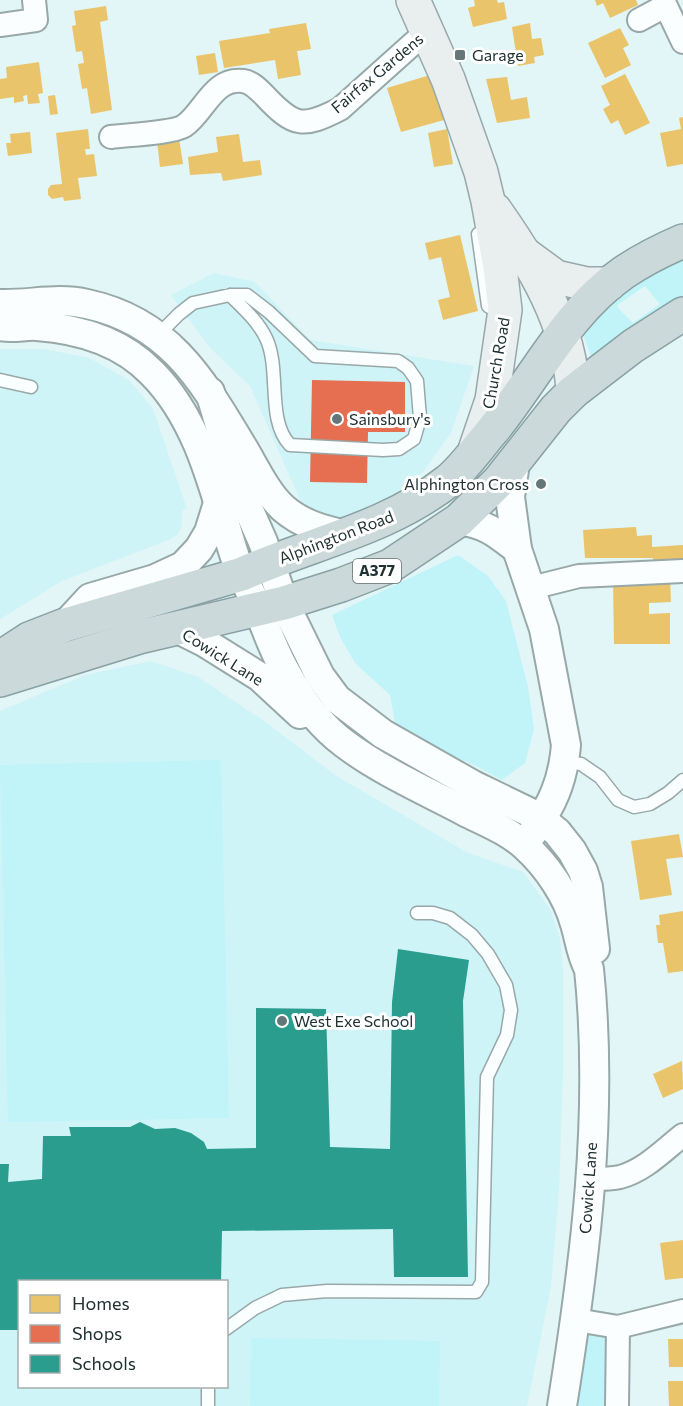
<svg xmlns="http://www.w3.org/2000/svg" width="683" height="1406" viewBox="0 0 683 1406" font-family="Commissioner,sans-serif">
<rect width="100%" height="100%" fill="#e2f5f7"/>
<g fill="#cef4f7" fill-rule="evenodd">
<polygon points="214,273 255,282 310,340 474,366 451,433 422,473 365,526 305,511 250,386 210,348 171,295"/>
<polygon points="0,349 44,349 89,358 129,380 153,409 187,509 182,511 182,526 178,534 171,539 62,581 0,619"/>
<path d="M151,661l47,16 66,44 71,54 131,77 57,20 27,37 10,29 3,33v99l-4,121 -8,95 -24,120h-527v-695l85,-36zM20,1282h206v104h-206z"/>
</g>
<g fill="#c0f4f8" fill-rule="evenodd">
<path d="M683,258v38l-91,64 -11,-33 62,-50zM645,286l15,18 -27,19 -17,-17z"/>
<polygon points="458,555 488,576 506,601 528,687 534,729 525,763 502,780 474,765 397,733 390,695 355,663 340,637 332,615"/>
<polygon points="221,760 229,1118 8,1122 0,765"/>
<polygon points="597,1330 607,1334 606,1406 575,1406 585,1340 589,1334"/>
<polygon points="251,1338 440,1341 439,1406 250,1406"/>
</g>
<g fill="#e9c46a">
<polygon points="474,0 497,0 498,3 504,2 507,19 473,27 468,8 475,6"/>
<polygon points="595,0 636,0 638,5 610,18 603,3 597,6"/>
<polygon points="106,6 108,20 100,22 112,110 91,114 87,88 82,89 78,64 84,63 82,51 76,52 72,26 76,25 74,11"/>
<polygon points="306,23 311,49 297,51 301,75 278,79 275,60 224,68 219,41 270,33 269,29"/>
<polygon points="530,23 532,39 541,38 544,55 534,57 535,63 518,66 512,27"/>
<polygon points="620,28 629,45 623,48 631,65 605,78 588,43"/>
<polygon points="215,53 218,72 199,75 196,56"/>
<polygon points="39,62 43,93 38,94 40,103 28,104 27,95 23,96 24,101 14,103 14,97 0,99 0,79 7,78 6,67"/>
<polygon points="625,74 650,123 625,135 618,120 611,124 603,109 610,105 601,86"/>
<polygon points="430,75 444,120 401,132 387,88"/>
<polygon points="507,77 511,100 527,97 530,118 497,123 486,79"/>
<polygon points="55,95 58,114 50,115 48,96"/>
<polygon points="683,117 683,164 667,167 660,133 681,129 679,118"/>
<polygon points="88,129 90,149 85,149 86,155 94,154 97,176 78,178 81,199 64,201 63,197 52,199 48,195 48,189 51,185 62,184 56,133"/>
<polygon points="447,129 453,164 434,167 428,133"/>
<polygon points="30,132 32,153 8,156 6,143 11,143 10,134"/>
<polygon points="239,134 243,162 260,160 262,175 223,181 221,173 190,175 188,157 218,152 216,137"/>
<polygon points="179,138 183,164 160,167 157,141"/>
<polygon points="460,235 478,311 443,320 438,300 450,297 441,257 429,260 425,243"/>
<polygon points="636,527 637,536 652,535 652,547 683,545 683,564 653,565 653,558 585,558 583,530"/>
<polygon points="613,579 670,579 671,602 649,603 649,614 670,613 670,644 614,644"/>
<polygon points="679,834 683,857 666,859 672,895 640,900 631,841"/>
<polygon points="683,911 683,971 668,973 663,943 658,943 656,925 660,925 659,915"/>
<polygon points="682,1061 683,1089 663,1098 653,1074"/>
<polygon points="683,1240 683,1278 665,1280 660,1243"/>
<polygon points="668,1339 683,1339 683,1367 669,1367"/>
<polygon points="668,1381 683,1381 683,1406 669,1406"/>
</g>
<polygon fill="#e76f51" points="312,380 405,382 405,432 368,432 367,483 310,482"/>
<polygon fill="#2a9d8f" points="398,949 469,960 463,1001 468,1277 394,1277 393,1229 222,1231 221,1282 121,1280 121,1282 20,1282 20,1330 0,1330 0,1164 9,1164 8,1182 42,1179 43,1136 71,1136 69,1127 130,1127 140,1122 155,1129 175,1128 191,1133 204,1142 207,1149 256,1148 256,1008 326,1009 330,1147 390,1149 392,1002"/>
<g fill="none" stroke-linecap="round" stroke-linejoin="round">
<defs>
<g id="service">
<polyline points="478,234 488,306 493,309"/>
<path d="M156,337l23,-23 14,-11 37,-8h17l22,17 46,44 83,5 10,7 9,13 3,37 -6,21 -15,10 -16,1 -93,-5c-24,-25 -9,-76 -24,-107 -8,-17 -24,-31 -36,-43"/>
<polyline points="0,380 31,387"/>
<polyline points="565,762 581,764 600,777 618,800 634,807 650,804 668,793 683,780"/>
<polyline points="226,1329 255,1308 282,1295 327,1291 476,1292 482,1282 487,1077 507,1035 511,1010 506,985 488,954 472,935 450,918 433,913 417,913"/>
<polyline points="208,1386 208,1406"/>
</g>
<g id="minor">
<polyline points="663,0 683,42"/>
<polyline points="639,20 665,6"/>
<polyline points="0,25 36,20 34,0"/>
<path d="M111,137c15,-2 62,-4 73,-11 20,-13 29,-49 59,-45 9,1 16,9 22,15 29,31 38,32 75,13l87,-78"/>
<polyline points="531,588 579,576 683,571"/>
<path d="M592,1179c9,0 19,0 28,-2 24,-6 44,-27 63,-42"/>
<polyline points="576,1320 618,1327 683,1311"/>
<polyline points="617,1406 618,1327"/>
</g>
<g id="tertiary">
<path d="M0,304c30,1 57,-7 87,0 84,18 117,79 158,147 11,19 22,42 38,57 18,16 40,22 63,27"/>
<path d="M0,326c12,3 25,-1 37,0 43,3 85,16 115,47 47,47 62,117 81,178 6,20 16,37 24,56 10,23 18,48 31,69 14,25 34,51 57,68 36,27 79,46 119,67 21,11 43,19 61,35 22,20 42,49 50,78 5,16 6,31 14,45 15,146 -4,293 -27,437"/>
<polyline points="210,392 237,483 263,542 284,603 320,676 337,699 383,734 473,785 537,816 557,832 572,851 583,871 588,887 595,949"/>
<path d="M515,463l-5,34 7,52 27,80 22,116c-3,37 -14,60 -35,90"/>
<path d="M459,520c29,5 36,12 58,29"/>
<polyline points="65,625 90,598 155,579 183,566 199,549 209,532 219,500"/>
<polyline points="176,628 204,642 260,677 300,714"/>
</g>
<g id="secondary">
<polyline points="413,0 448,79 481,172 488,201 500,267 505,310 492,400 475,450"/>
<path d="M495,210c38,54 75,114 78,182"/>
<polyline points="526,255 556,277 587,284 609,284"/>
</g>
<g id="trunk">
<path d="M0,658l29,-19 36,-14 177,-51c69,-31 145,-45 206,-93 17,-14 31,-35 45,-51 43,-53 73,-117 130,-157 19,-13 39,-23 60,-32"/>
<polyline points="0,680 139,637 284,603 341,585 390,566 459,520 499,481 556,409 573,392 633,346 683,314"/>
</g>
</defs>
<use href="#service" stroke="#98a8a9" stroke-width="15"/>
<use href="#minor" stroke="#98a8a9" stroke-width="26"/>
<use href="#tertiary" stroke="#98a8a9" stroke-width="32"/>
<use href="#secondary" stroke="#98a8a9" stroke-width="36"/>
<use href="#trunk" stroke="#89a1a3" stroke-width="36"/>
<use href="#service" stroke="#fbfefe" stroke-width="12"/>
<use href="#minor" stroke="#fbfefe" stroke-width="22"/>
<use href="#tertiary" stroke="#fbfefe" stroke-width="28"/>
<use href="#secondary" stroke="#e9efef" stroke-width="33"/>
<use href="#trunk" stroke="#cbd9da" stroke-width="33"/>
</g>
<g fill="#647677" stroke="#fff" stroke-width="2">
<rect x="454" y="49" width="12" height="12" rx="3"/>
<circle cx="337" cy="419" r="6"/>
<circle cx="541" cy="484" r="6"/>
<circle cx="282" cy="1021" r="6"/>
</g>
<g text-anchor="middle" stroke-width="6" stroke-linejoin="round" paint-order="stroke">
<rect fill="#fff" stroke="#636f70" stroke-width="1.5" x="353" y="559" width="48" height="24" rx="4.5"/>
<g font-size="15" font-weight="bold" fill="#203132">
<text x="377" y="576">A377</text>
</g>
<g font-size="16" fill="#203132" stroke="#fff" text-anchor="start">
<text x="472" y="61">Garage</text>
<text x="349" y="425">Sainsbury's</text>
<text x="529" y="490" text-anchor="end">Alphington Cross</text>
<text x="294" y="1027">West Exe School</text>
</g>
<g font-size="16" fill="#203132" stroke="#fff">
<text transform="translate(377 73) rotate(-40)" y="6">Fairfax Gardens</text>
<text transform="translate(496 363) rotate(-80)" y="6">Church Road</text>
<text transform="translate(336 537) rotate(-21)" y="6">Alphington Road</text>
<text transform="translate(223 657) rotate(32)" y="6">Cowick Lane</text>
<text transform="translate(588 1188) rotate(-86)" y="6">Cowick Lane</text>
</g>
</g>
<rect x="18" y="1280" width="210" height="108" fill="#ffffff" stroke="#a6adad" stroke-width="1.5"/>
<rect x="30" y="1295" width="30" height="18" fill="#e9c46a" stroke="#a6adad" stroke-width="1.5"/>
<text x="72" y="1310" font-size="18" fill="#203132">Homes</text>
<rect x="30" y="1325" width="30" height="18" fill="#e76f51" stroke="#a6adad" stroke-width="1.5"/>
<text x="72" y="1340" font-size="18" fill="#203132">Shops</text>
<rect x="30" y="1355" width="30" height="18" fill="#2a9d8f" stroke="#a6adad" stroke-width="1.5"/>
<text x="72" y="1370" font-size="18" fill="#203132">Schools</text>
</svg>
